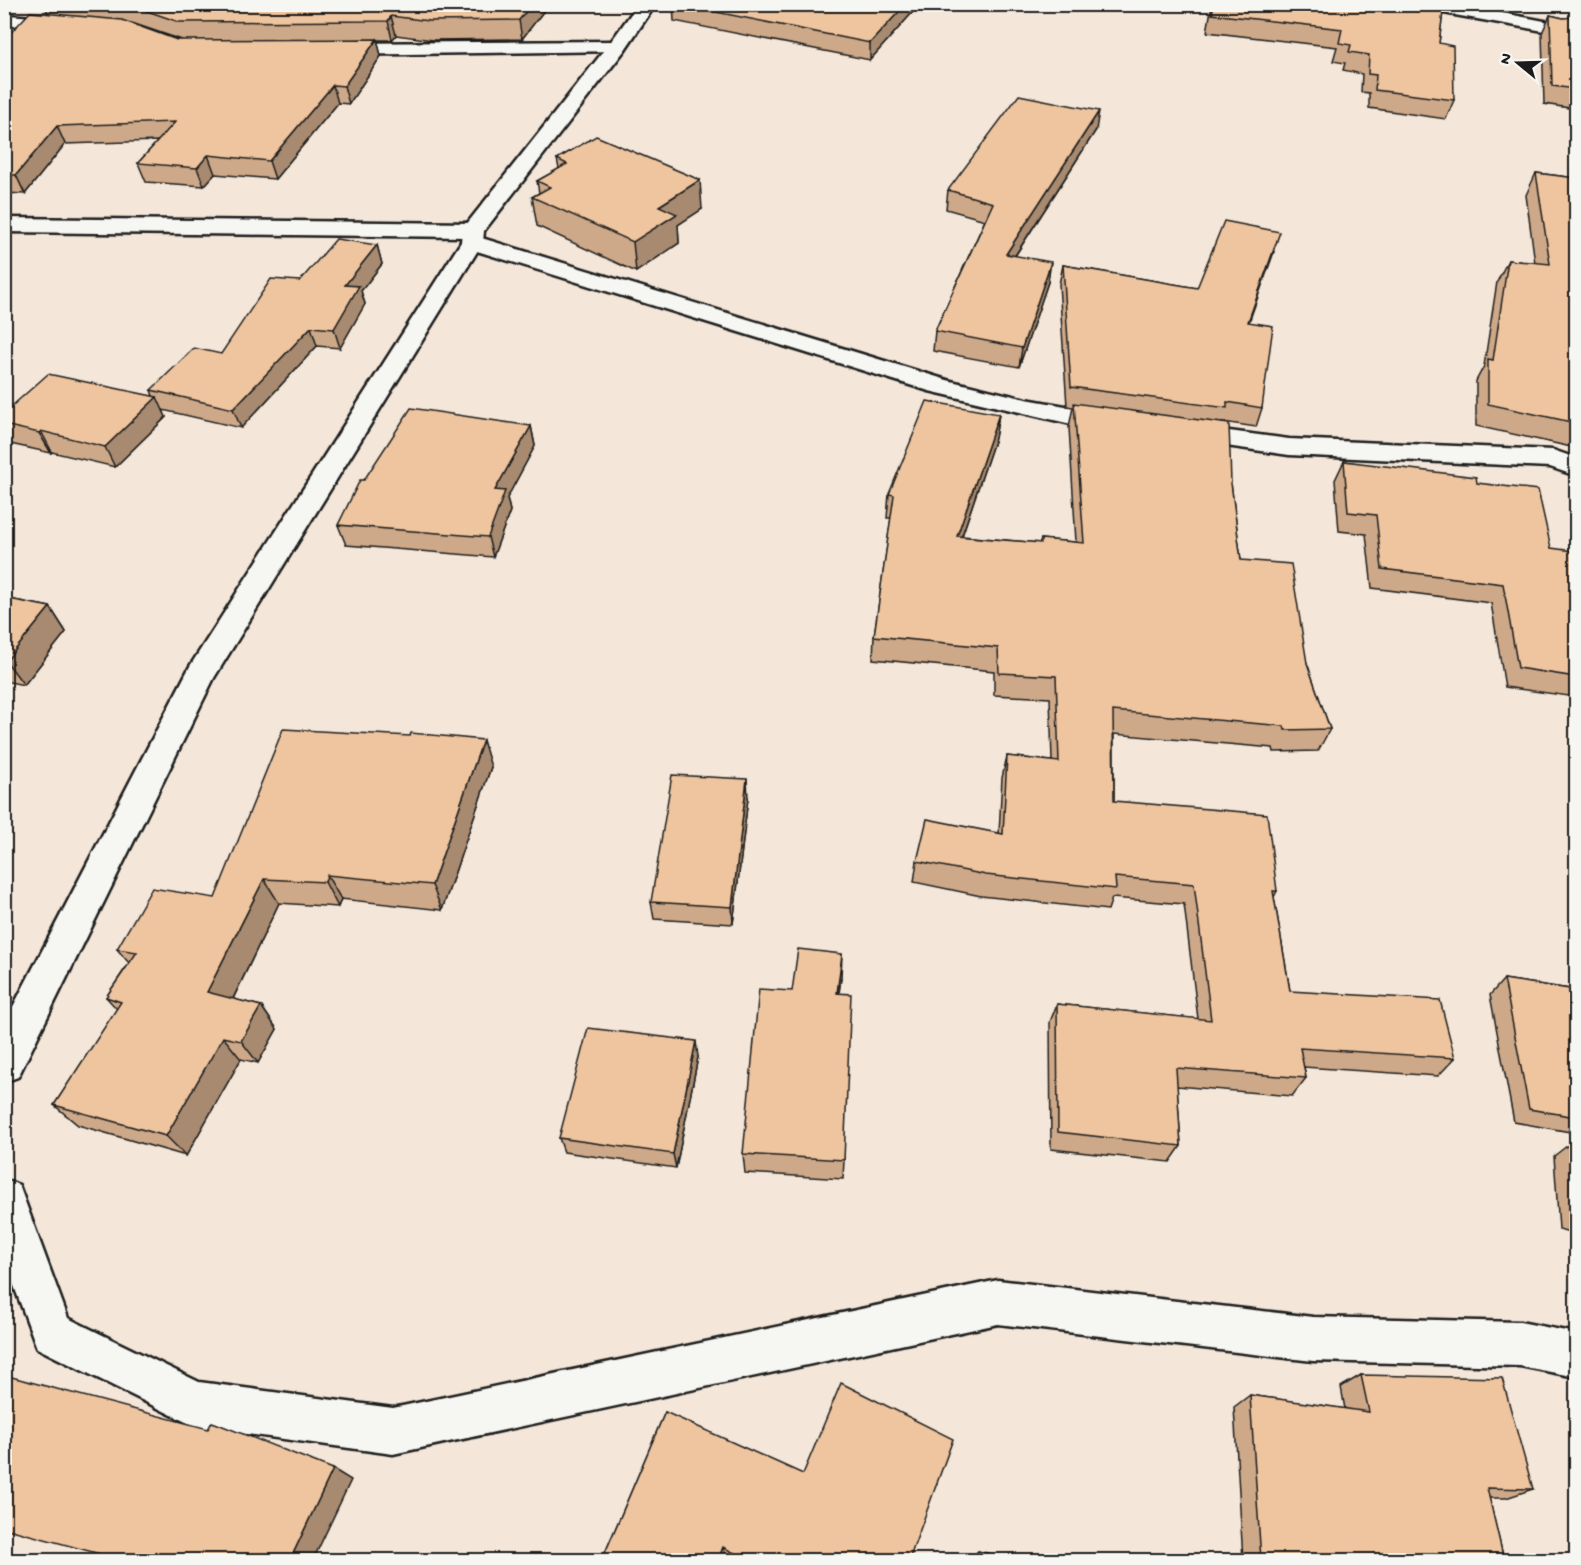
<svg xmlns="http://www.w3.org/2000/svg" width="1581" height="1565" viewBox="0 0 1581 1565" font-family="'Gochi Hand',sans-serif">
<rect width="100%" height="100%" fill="#f4e7d9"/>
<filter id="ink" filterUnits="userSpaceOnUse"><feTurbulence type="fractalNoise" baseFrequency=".0167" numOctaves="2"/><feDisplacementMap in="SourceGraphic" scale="12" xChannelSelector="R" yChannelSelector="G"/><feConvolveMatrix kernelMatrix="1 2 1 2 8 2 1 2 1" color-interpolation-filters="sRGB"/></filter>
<g filter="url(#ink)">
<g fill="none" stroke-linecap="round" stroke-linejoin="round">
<defs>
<g id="street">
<polygon points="1412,4 1454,4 1555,23 1576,23 1576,33 1555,33 1421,9"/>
<polygon points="9,15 67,20 73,21 76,25 73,29 67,30 9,25 4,24 4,16"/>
<polygon points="617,41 624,43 626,47 624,51 334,55 327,53 325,49 327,45 334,43"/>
<polygon points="4,218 473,223 481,225 484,230 481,235 475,236 947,380 1026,399 1116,415 1125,417 1129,423 1125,429 1116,431 1071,424 929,391 464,247 461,242 467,237 4,232"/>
<polygon points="1185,425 1289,439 1553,450 1576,458 1576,476 1550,467 1289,455 1176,439 1172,433 1176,427"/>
<polygon points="4,1179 19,1185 68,1318 199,1382 393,1408 998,1280 1313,1317 1520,1322 1576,1333 1576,1377 1520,1366 1313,1361 998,1324 393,1454 196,1427 37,1348 4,1259"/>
</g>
<polygon id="secondary" points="638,4 656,4 624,51 484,231 483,242 214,678 18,1077 4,1082 4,1024 190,666 461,242 462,230 610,43"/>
</defs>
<use href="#street" stroke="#1c1c1c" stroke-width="5"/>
<use href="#secondary" stroke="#1c1c1c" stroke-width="5"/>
<use href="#street" fill="#f6f6f2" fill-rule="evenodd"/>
<use href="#secondary" fill="#f6f6f2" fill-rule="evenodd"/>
</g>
<g fill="#cea989" stroke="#1c1c1c" stroke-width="1.5" fill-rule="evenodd">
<path d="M44,4h505l-27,35 -89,1 -37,-5 -4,5h-15l4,16 -32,48 -11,-1 -63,76 -60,-5 -11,12 -58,-4 -8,-19 20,-22 -93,3 -40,50 -21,-1v-153l44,-27zM129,23h3l50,17h-5z"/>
<polygon points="673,4 920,4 870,60 674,21"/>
<polygon points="1212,4 1444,4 1439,43 1454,100 1446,119 1369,108 1369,93 1361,92 1362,74 1343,70 1345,63 1333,61 1337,47 1207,32"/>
<polygon points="1550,15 1563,18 1576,17 1576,109 1544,104 1542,33"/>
<polygon points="1096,130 1015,256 1048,282 1019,367 933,351 935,331 985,220 946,209 948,190"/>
<polygon points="557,159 702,209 678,225 679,243 636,272 537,226 532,197 539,193 537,181 559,169"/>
<polygon points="1536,173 1576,178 1576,448 1476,426 1476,381 1484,366 1497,282 1508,260 1535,263 1526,195"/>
<polygon points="377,245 382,264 361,291 365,304 340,348 317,346 241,428 163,410 166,417 115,467 52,452 51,453 6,443 4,441 4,413 153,396 151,390 221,354 300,281"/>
<polygon points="1274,252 1249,322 1262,408 1256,427 1223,422 1222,423 1231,483 1241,560 1307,663 1330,729 1318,751 1274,752 1273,748 1114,734 1114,801 1277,891 1274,897 1290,991 1455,1058 1438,1076 1304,1067 1306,1078 1292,1096 1177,1086 1181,1146 1170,1162 1051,1149 1050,1022 1057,1004 1198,1019 1184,904 1112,898 1108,910 981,896 914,882 917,861 999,833 1002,778 1007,756 1052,761 1050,698 994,695 994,671 873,659 874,636 891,518 887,518 889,494 999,414 995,438 962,536 1040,543 1041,539 1076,542 1069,427 1073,407 1067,406 1059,284 1063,265 1197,288"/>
<polygon points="531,426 535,446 507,498 510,511 493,557 346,545 338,525 364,480"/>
<polygon points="1344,461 1477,483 1551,548 1576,566 1576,697 1505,687 1491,603 1372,588 1366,534 1339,531 1335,480"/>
<polygon points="4,598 50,607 66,632 24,685 4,681"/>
<polygon points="491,767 442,910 341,899 338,907 279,903 233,999 261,1006 277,1029 258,1063 241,1059 186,1156 78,1125 54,1105 117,1009 106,997 129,963 117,949 215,898"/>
<polygon points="748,798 733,924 654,919 651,902"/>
<polygon points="841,978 839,994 844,1160 843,1179 745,1173 743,1154 792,991"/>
<polygon points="1504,979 1576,990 1576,1133 1514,1122 1490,995"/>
<polygon points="698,1057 676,1168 564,1152 559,1138"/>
<polygon points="1572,1142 1576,1143 1576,1234 1559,1229 1554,1156"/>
<polygon points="1361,1375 1533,1489 1506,1498 1489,1498 1504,1560 1243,1560 1234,1407 1250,1395 1345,1409 1341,1387"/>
<polygon points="665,1412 909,1560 736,1560 726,1555 724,1560 602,1560"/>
<polygon points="978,1551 1014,1560 970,1560 971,1558"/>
</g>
<g fill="#a78a6f" stroke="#1c1c1c" stroke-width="1.5">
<polygon points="532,4 549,4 522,39 519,20"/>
<polygon points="906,4 920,4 870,60 870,43"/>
<polygon points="391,16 396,35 392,40 388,21"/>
<polygon points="377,39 381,56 349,104 344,86"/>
<polygon points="333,85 338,103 275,179 269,161"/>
<polygon points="1099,111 1096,130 1003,274 1006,254"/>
<polygon points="57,126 65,144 25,194 16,175"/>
<polygon points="208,155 215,174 204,186 197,168"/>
<polygon points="700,180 702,209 678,225 679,243 636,272 633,242 659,206"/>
<polygon points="377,245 382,264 361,291 365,304 340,348 334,329 345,285"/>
<polygon points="1051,262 1048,282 1019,367 1022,348"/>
<polygon points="311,327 317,346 241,428 233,409"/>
<polygon points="157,397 166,417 115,467 105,447"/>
<polygon points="999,414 995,438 954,559 957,536"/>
<polygon points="531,426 535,446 507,498 510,511 493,557 488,537 495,490"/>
<polygon points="41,431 52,452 51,453 39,433"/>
<polygon points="50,607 66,632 24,685 6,661"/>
<polygon points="483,740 491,767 442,910 432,885"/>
<polygon points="747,779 748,798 733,924 732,907"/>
<polygon points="327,875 341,899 338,907 325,882"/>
<polygon points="264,879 279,903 225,1015 207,992"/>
<polygon points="842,954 841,978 835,1016 837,993"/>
<polygon points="261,1006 277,1029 258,1063 241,1041"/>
<polygon points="223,1037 241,1059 186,1156 166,1136"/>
<polygon points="696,1041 698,1057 676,1168 673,1154"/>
<polygon points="333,1469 351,1480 313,1560 290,1560"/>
<polygon points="723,1547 726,1555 724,1560 718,1560"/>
</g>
<g fill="#efc59f" stroke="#1c1c1c" stroke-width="1.5">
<polygon points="127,4 532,4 519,20 429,21 391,16 388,21 179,22"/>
<polygon points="676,4 906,4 870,43"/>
<polygon points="1214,4 1444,4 1439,43 1453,46 1454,100 1375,90 1376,75 1368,74 1369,55 1349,52 1351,45 1339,43 1342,29 1212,14"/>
<polygon points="30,12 122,20 177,40 377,39 344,86 333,85 269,161 208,155 197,168 138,163 175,122 57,126 16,175 4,175 4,40"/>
<polygon points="1550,15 1563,18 1576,17 1576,89 1552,86"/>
<polygon points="1019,95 1099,111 1006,254 1051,262 1022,348 935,331 993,203 948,190"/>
<polygon points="596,136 700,180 659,206 677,214 633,242 532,197 550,187 537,181 567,164 557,159"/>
<polygon points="1536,173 1576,178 1576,423 1488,404 1488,359 1493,360 1508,260 1550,264"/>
<polygon points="1224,221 1280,232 1248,322 1273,326 1262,408 1227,402 1227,408 1071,387 1063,265 1197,288"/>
<polygon points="336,239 377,245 345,285 359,286 334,329 311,327 233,409 151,390 194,348 221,354 271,279 300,281"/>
<polygon points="48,374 157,397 105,447 41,431 39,433 4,425 4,413"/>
<polygon points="927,401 999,414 957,536 1041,543 1041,539 1084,543 1074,403 1229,424 1231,483 1241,560 1291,564 1307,663 1330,729 1285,730 1284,726 1113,711 1114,801 1267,814 1277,891 1273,891 1290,991 1440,1000 1455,1058 1300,1048 1306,1078 1176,1068 1181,1146 1058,1132 1057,1004 1211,1020 1194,884 1115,877 1116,889 986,875 917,861 927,819 1003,834 1007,756 1059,762 1056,676 999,673 998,648 874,636 894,495 889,494"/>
<polygon points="411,408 531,426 495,490 505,491 488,537 338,525 360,480 364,480"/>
<polygon points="1344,461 1476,477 1477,483 1538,490 1551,548 1573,551 1576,566 1576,677 1518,668 1503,584 1382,569 1376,515 1348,512"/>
<polygon points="4,598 50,607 6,661 4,660"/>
<polygon points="283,729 410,736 411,733 483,740 432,885 327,875 325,882 264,879 207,992 261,1006 241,1041 223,1037 166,1136 54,1105 121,1002 106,997 137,952 117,949 152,888 215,898"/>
<polygon points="672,775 747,779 732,907 651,902"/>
<polygon points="798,949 842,954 837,993 851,994 844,1160 743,1154 759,989 792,991"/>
<polygon points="1504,979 1576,990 1576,1117 1529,1109"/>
<polygon points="588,1028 696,1041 673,1154 559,1138"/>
<polygon points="1572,1142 1576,1143 1576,1196"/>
<polygon points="4,1375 208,1429 212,1422 215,1423 333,1469 290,1560 122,1560 4,1528"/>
<polygon points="1361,1375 1502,1378 1533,1489 1487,1488 1504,1560 1261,1560 1250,1395 1369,1412"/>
<polygon points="841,1383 953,1439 909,1560 748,1560 723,1547 718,1560 602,1560 665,1412 803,1474"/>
<polygon points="978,1551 1014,1560 976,1560"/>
</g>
</g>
<rect width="1581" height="1565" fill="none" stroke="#f6f6f2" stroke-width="24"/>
<rect x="12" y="12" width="1557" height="1541" fill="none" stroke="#1c1c1c" stroke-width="2" filter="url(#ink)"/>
<g transform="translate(1518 63) rotate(289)" stroke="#f6f6f2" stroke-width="4.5" paint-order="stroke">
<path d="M0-4.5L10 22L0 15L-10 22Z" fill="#1c1c1c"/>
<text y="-9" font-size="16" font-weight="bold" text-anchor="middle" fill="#1c1c1c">N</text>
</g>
</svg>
